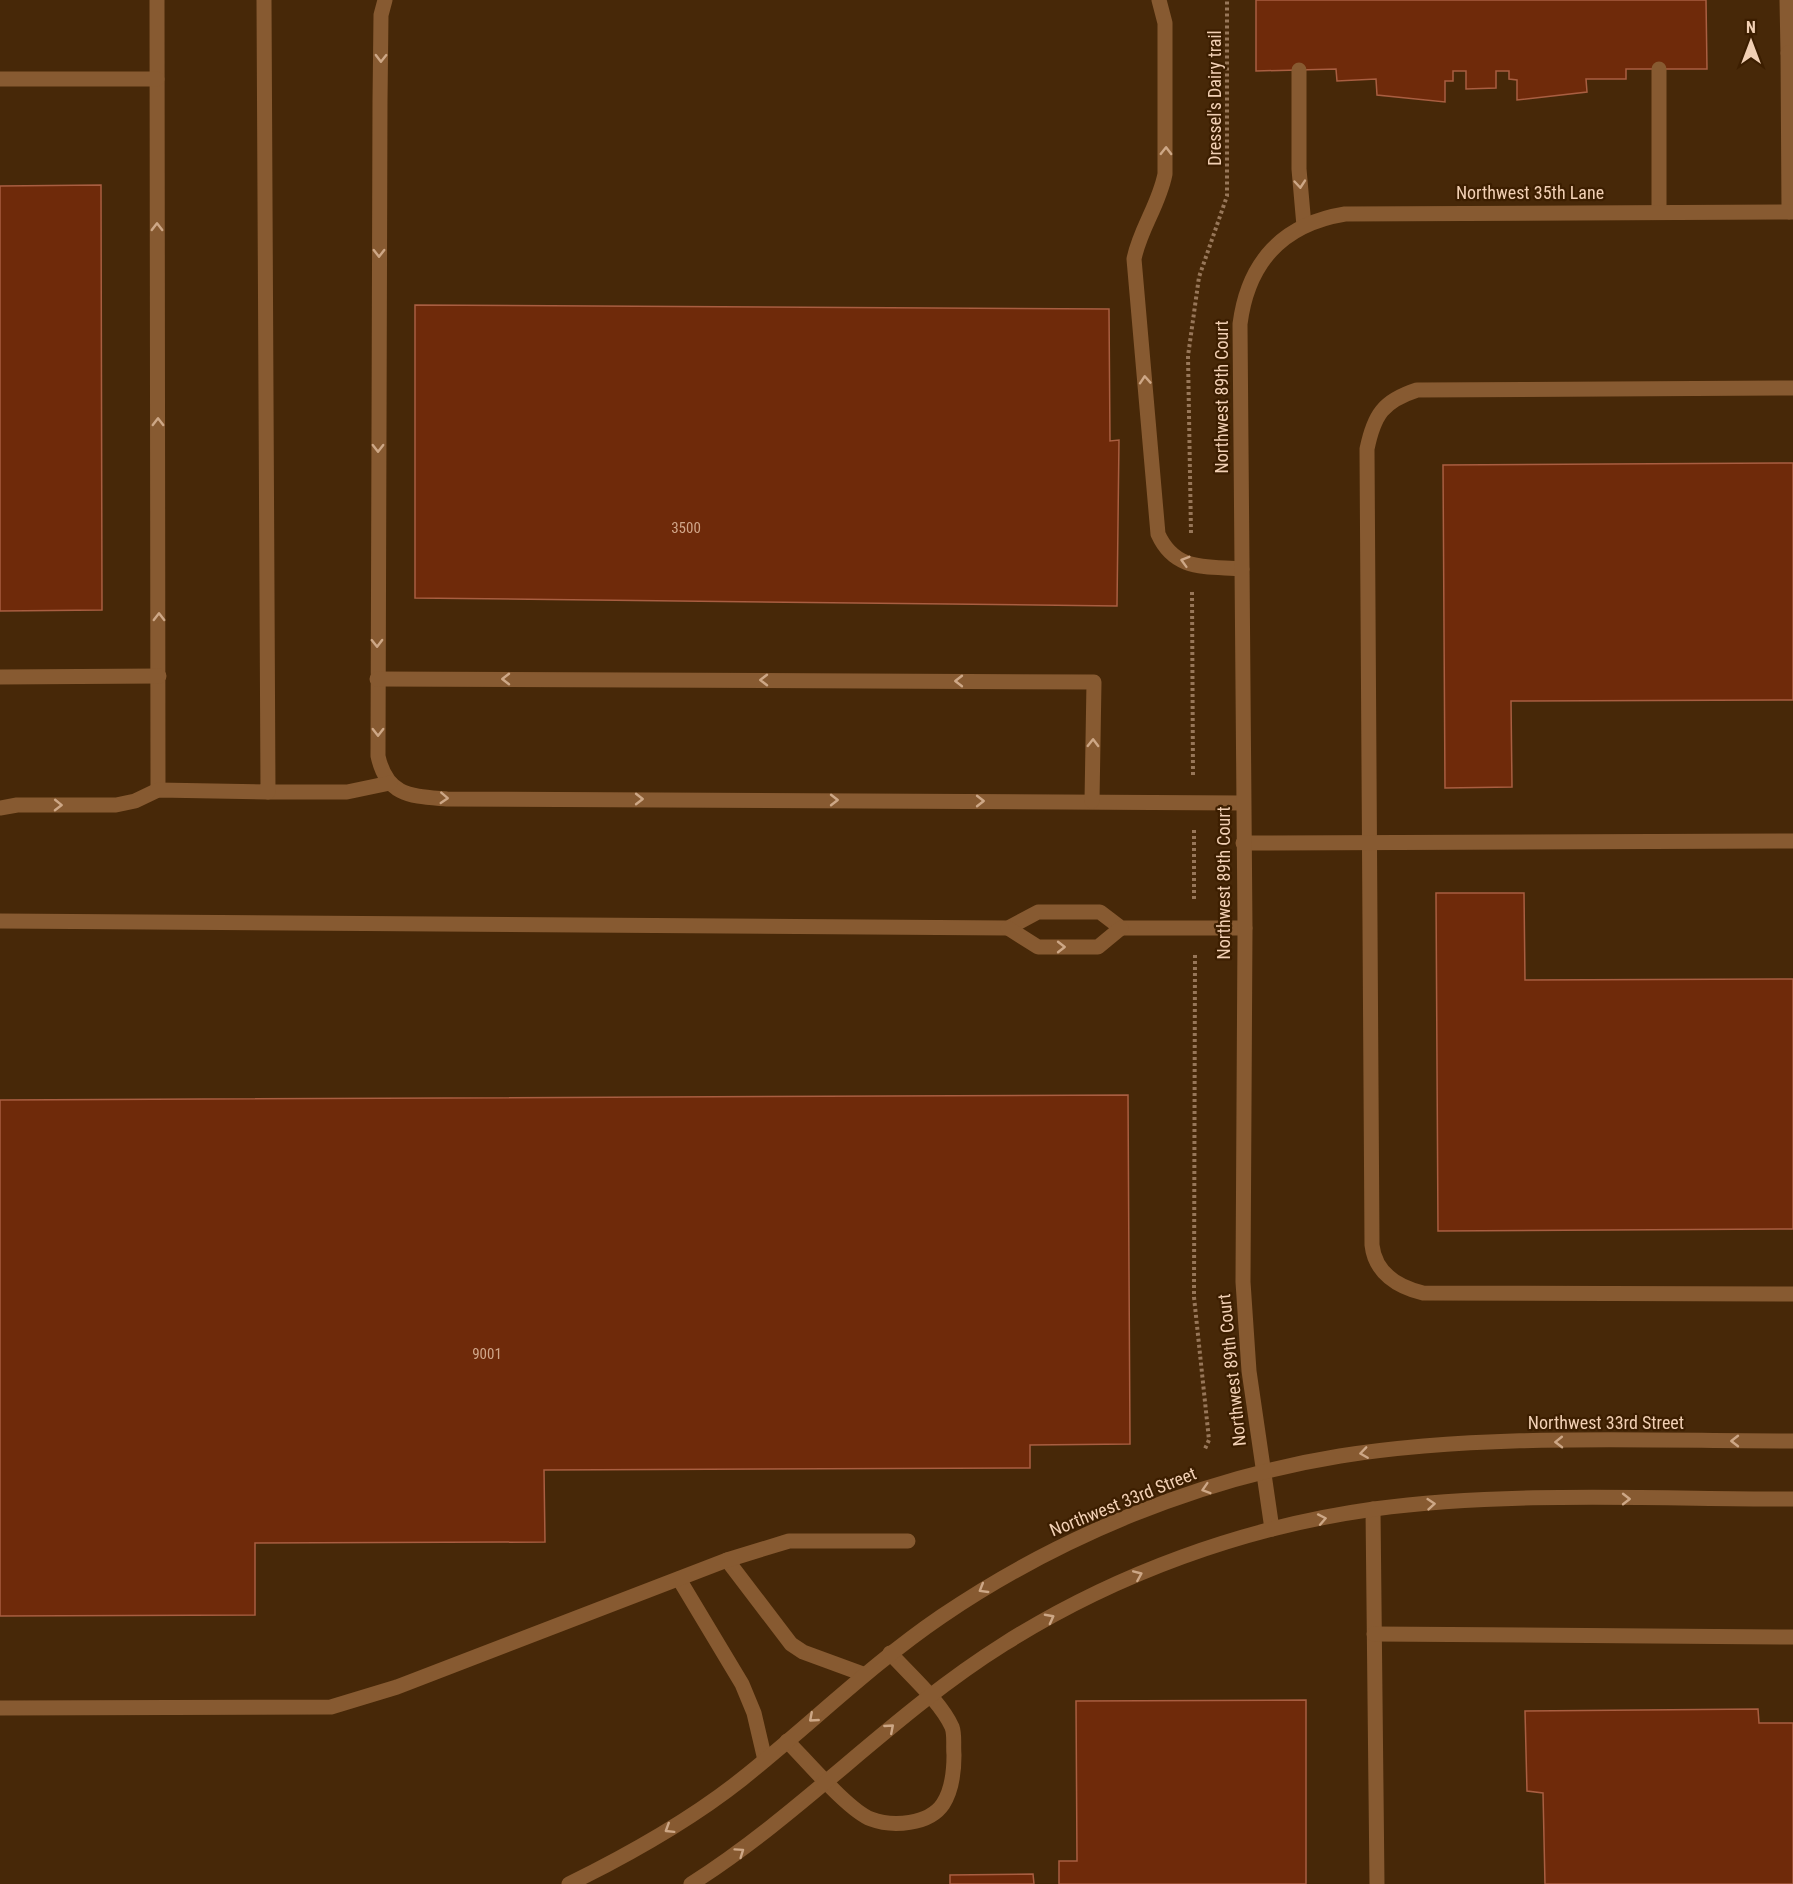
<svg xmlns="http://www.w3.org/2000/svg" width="1793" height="1884" viewBox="0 0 1793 1884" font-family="'Roboto Condensed',sans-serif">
<rect width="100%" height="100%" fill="#472808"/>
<g fill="#6f2a0a" stroke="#a95e41" stroke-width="1.5">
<polygon points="1256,0 1706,0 1707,69 1626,69 1626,79 1586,79 1587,92 1517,100 1517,80 1509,79 1509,71 1496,71 1496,88 1466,89 1466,71 1453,71 1453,81 1445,81 1445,102 1377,95 1376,79 1337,81 1336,69 1256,71"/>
<polygon points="101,185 102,610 0,611 0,186"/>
<polygon points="415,305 1109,309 1110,441 1119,440 1117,606 415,598"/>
<polygon points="1793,463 1793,700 1511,701 1512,787 1445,788 1443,465"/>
<polygon points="1436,893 1524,893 1525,980 1793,979 1793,1229 1438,1231"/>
<polygon points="1128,1095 1130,1444 1030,1445 1030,1468 544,1470 545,1542 255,1543 255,1615 0,1616 0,1100"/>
<polygon points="1306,1700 1306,1884 1059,1884 1059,1861 1077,1861 1076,1701"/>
<polygon points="1758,1709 1759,1723 1793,1723 1793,1884 1545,1884 1543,1793 1527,1791 1525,1711"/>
<polygon points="1033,1874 1034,1884 950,1884 950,1875"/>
</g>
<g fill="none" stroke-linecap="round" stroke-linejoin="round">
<g stroke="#987759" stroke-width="4" stroke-dasharray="3 3" stroke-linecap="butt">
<polyline points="1191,533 1188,356 1199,277 1227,196 1227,0"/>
<polyline points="1192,592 1193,776"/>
<polyline points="1194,899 1194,829"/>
<polyline points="1195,955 1194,1297 1209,1440 1204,1451"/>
</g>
<g stroke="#875a31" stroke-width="15">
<polyline points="157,0 158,790"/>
<path d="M385,0l-4,15 -1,86 -2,655c9,41 34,40 69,43l796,4"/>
<path d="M1159,0l6,23v151c-6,31 -25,55 -31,85l24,275c17,38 49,32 84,35"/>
<polyline points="1787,0 1788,53"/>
<polyline points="1659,69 1659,212"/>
<polyline points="1299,70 1299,169 1304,226"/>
<polyline points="0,79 157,79"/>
<polyline points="1789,212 1788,53 1793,53"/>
<path d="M1793,388l-376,2c-34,11 -43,25 -50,59l5,796c3,28 26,42 51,48l370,1"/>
<polyline points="0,677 159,676"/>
<polyline points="377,679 1094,682 1092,801"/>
<polyline points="268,792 347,792 390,783"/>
<polyline points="0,808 17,805 116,805 135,801 158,790 268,792 264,0"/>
<polyline points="1243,843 1793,841"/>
<polyline points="0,921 1008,928 1038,912 1100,912 1121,928 1245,928"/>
<polyline points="1008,928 1038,947 1098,947 1121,928"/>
<polyline points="1373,1509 1377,1884"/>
<polyline points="727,1560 791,1644 803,1652 863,1674"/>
<polyline points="679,1579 742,1684 754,1713 765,1760"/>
<polyline points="1374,1634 1793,1637"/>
<polyline points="0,1708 331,1707 397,1687 727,1560 789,1541 908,1541"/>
<path d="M787,1741c18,18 62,70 84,78 21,8 58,6 72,-15 9,-14 11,-34 11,-49 -1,-9 1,-20 -2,-28 -11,-25 -43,-53 -62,-74"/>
</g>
<path stroke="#875a31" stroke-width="15" d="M1272,1529l-23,-158 -6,-89 2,-354 -5,-604c8,-62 43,-100 105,-110l448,-2"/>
<g stroke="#875a31" stroke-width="15">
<path d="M569,1884c61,-30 120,-63 173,-105 68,-54 128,-114 200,-163 118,-80 257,-137 398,-160 147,-23 305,-15 453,-15"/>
<path d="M691,1884c112,-71 201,-170 313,-240 111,-70 240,-117 370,-135 134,-18 283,-10 419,-10"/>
</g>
</g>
<defs><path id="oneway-chevron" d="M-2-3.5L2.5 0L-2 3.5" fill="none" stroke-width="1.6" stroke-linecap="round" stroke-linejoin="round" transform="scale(1.5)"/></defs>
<g stroke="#cda786">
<use href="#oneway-chevron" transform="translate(381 58) rotate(91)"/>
<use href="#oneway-chevron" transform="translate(1166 151) rotate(-89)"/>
<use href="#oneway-chevron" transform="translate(1300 184) rotate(85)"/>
<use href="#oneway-chevron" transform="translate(157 227) rotate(-90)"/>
<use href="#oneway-chevron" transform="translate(379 253) rotate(90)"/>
<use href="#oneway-chevron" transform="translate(1145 380) rotate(-94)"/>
<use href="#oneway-chevron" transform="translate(158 422) rotate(-90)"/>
<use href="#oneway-chevron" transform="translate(378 448) rotate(90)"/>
<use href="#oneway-chevron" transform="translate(1185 561) rotate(-164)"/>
<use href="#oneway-chevron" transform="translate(159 617) rotate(-90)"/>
<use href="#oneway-chevron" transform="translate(377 643) rotate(89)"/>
<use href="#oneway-chevron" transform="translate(506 679) rotate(-180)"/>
<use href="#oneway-chevron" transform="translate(764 680) rotate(-180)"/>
<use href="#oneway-chevron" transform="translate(959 681) rotate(-180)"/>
<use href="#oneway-chevron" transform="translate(378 732) rotate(90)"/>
<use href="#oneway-chevron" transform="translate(1093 743) rotate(-89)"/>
<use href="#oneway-chevron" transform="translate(444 798) rotate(3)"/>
<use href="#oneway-chevron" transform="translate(639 799)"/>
<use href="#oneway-chevron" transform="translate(834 800)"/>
<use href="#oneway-chevron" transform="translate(980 801)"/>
<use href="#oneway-chevron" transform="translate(58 805) rotate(1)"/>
<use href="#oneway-chevron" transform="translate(1061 947)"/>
<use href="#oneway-chevron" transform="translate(1735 1441) rotate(180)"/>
<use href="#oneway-chevron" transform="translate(1559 1442) rotate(179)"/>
<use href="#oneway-chevron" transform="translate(1364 1453) rotate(172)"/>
<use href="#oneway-chevron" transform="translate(1206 1489) rotate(163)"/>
<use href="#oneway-chevron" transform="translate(1626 1499)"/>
<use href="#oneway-chevron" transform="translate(1431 1504) rotate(-5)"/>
<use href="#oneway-chevron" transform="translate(1322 1519) rotate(-11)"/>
<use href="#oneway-chevron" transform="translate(1138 1575) rotate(-23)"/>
<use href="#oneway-chevron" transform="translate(983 1589) rotate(149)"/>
<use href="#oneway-chevron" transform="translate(1050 1618) rotate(-28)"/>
<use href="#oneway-chevron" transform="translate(813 1718) rotate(139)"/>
<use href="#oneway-chevron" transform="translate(890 1728) rotate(-41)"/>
<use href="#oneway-chevron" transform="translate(669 1829) rotate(148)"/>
<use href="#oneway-chevron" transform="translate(740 1852) rotate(-35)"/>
</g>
<g text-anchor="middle" stroke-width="4.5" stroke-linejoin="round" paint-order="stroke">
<g font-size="15" fill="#d1a68a">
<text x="686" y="533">3500</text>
<text x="487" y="1359">9001</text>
</g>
<g font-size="18" fill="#f2d0b4" stroke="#3c1e00">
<text transform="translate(1215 98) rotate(-90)" y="6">Dressel's Dairy trail</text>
<text x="1530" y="199">Northwest 35th Lane</text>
<text transform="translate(1222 397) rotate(-90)" y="6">Northwest 89th Court</text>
<text transform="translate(1224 883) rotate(-90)" y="6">Northwest 89th Court</text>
<text transform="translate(1232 1370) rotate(-96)" y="6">Northwest 89th Court</text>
<text x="1606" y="1429">Northwest 33rd Street</text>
<text transform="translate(1123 1502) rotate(-22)" y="6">Northwest 33rd Street</text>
</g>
</g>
<g transform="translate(1751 42)" stroke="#3c1e00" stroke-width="4.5" paint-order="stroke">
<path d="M0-4.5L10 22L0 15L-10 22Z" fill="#f2d0b4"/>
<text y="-9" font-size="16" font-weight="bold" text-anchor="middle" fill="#f2d0b4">N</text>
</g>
</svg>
